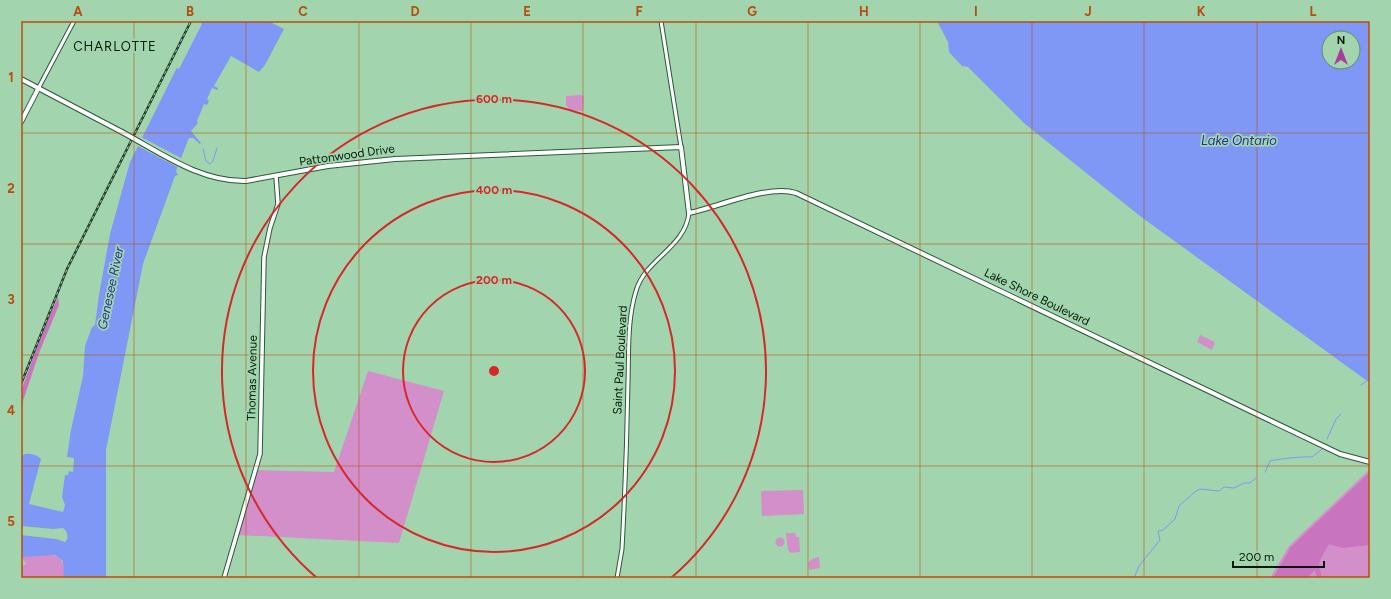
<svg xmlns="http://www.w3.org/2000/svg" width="1391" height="599" viewBox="0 0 1391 599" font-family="Figtree,sans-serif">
<rect width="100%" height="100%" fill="#a2d5ae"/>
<g fill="#d38fc9">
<polygon points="582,95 584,97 583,111 570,110 566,105 566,96"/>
<polygon points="1200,335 1215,342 1212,350 1197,342"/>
<polygon points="368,371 444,391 399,543 238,535 256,470 334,472"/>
<polygon points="1370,469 1370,578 1270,578 1289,546"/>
<polygon points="803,490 804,514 762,516 761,491"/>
<polygon points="786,533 795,533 796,537 799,537 800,552 791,553 788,550"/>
<circle cx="780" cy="542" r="4.5"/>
<path d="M35,555c21,-1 31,-1 29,23h-43v-11l5,-3 -5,-7z"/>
<polygon points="819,557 820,568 809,570 808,563 812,559"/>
</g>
<g fill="#c974be">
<polygon points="58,297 59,305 39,353 23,401 21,419 21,391 45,326"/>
<polygon points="1370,472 1370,545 1342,548 1329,544 1320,560 1319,566 1322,578 1317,578 1315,570 1307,578 1273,578 1291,547"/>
</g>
<g fill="#7f97f5" fill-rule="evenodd">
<path d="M200,21h68l16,8 -19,36 -6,7 -28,-16 -17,30 4,2v2l-6,-2 -5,11 2,2 -2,4 -3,-1 -7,17 1,2 -7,8 10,12 -1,1 -7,-6h-4l-13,33 2,4 -3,1 -32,88 -37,186v128h-42l-1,-17 -8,-6 -34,2v-22l35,4 9,3c4,-3 3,-11 -2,-14l-10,1 -32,-3v-67l2,-4c5,-3 15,0 18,4l-12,45 34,8 2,-7 -3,-8 3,-22h3l1,-4 4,1 1,-14 -7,-1 4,-27 12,-54 2,-30 7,-19 3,-2 4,-30 11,-61 20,-72z"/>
<path d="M937,21h433v362l-230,-167 -115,-92 -57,-57 -6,-1 -13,-14 -1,-10zM1329,38h24v24h-24z"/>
</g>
<g fill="#a2d5ae">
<polygon points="200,21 202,21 201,23 202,24 179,69 175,67"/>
<polygon points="141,137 183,159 179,168 136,145"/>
</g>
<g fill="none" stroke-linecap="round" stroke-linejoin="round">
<g stroke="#7f97f5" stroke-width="1">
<polyline points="203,149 206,161 210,164 213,161 217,148"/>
<polyline points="1361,385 1367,381"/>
<polyline points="1327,439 1336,419 1341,414"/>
<path d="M1265,472l5,-11c7,-2 36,-5 42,-4l10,-8"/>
<polyline points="1134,578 1139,566 1160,540 1158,531 1163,530 1175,519 1179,506 1196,491 1200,489 1219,491 1224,487 1234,488 1244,483 1250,483 1256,478"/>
</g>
<defs>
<g id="tertiary">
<polyline points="661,21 681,147"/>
<polyline points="38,89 74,21"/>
<path d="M617,578l5,-29c3,-55 5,-111 6,-167 1,-29 -1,-62 8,-91 9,-32 49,-43 53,-78"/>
</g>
<polyline id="secondary" points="224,578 260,454 264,257 270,228 278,204 276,176"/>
<g id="primary">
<polyline points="21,79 122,132"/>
<polyline points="21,122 38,89"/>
<path d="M246,181l82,-15 67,-7 286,-12 8,66c29,-6 80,-29 107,-20l544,261 30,8"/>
</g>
</defs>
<use href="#tertiary" stroke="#2a5a38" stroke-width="5"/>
<use href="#secondary" stroke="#2a5a38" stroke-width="5.5"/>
<use href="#primary" stroke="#2a5a38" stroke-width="6"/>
<use href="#tertiary" stroke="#fff" stroke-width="3"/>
<use href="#secondary" stroke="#fff" stroke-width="3.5"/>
<use href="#primary" stroke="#fff" stroke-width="4"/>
<defs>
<polyline id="rail" points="21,384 67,269 191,21"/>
</defs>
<use href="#rail" stroke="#27412e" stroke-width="2.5"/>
<use href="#rail" stroke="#a2d5ae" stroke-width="1" stroke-dasharray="3" stroke-linecap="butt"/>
<defs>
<path id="primary-bridge" d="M122,132c39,21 78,50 124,49"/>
</defs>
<use href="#primary-bridge" stroke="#2a5a38" stroke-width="6" stroke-linecap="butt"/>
<use href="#primary-bridge" stroke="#fff" stroke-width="4"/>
</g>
<path fill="none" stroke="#bb4c0c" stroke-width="1" stroke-opacity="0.55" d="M134,21v557M246,21v557M359,21v557M471,21v557M583,21v557M696,21v557M808,21v557M920,21v557M1032,21v557M1144,21v557M1257,21v557M21,133h1349M21,244h1349M21,355h1349M21,466h1349"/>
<g fill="none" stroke="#d62828" stroke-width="2">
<circle cx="494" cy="371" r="91"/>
<circle cx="494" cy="371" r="181"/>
<path d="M317 578A272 272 0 1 1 671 578"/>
</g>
<g text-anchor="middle" stroke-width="3.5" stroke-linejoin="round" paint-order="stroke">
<g font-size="12" fill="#05190b" stroke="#a2d5ae">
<text transform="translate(347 155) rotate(-8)" y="4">Pattonwood Drive</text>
<text transform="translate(1037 297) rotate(26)" y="4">Lake Shore Boulevard</text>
<text transform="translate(620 360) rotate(-87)" y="4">Saint Paul Boulevard</text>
<text transform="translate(252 378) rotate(-89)" y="4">Thomas Avenue</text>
</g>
<g font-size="13" letter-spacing="1" fill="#05190b" stroke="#a2d5ae">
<text x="115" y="51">CHARLOTTE</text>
</g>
<g font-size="13" font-style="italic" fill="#262e99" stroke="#a2d5ae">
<text x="1239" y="145">Lake Ontario</text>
<text transform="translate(110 288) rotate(-78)" y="5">Genesee River</text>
</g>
</g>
<circle cx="494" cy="371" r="6" fill="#d62828" stroke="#a2d5ae" stroke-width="2"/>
<g font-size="12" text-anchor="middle" font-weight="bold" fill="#d62828" stroke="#a2d5ae" stroke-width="3.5" stroke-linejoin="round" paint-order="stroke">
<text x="494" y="103">600 m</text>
<text x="494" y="194">400 m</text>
<text x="494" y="284">200 m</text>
</g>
<rect width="1391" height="599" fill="none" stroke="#a2d5ae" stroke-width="44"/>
<g transform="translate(1341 50)"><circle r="19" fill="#a2d5ae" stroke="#638a6d"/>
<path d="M0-3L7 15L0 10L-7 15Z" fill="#a83d9d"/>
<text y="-6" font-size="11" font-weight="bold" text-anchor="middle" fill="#05190b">N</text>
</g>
<path d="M1233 561v6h91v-6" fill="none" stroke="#05190b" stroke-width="2"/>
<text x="1239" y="561" font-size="12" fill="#05190b" stroke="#a2d5ae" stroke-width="3" paint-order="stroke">200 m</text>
<rect x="22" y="22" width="1347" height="555" fill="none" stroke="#bb4c0c" stroke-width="1.5"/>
<g font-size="13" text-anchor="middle" font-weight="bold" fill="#bb4c0c">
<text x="78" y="16">A</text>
<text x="190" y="16">B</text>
<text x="303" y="16">C</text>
<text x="415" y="16">D</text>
<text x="527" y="16">E</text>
<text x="639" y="16">F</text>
<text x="752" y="16">G</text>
<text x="864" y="16">H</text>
<text x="976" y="16">I</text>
<text x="1088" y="16">J</text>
<text x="1201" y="16">K</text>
<text x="1313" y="16">L</text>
<text x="11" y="82">1</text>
<text x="11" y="193">2</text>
<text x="11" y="304">3</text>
<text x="11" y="415">4</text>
<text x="11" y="526">5</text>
</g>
</svg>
